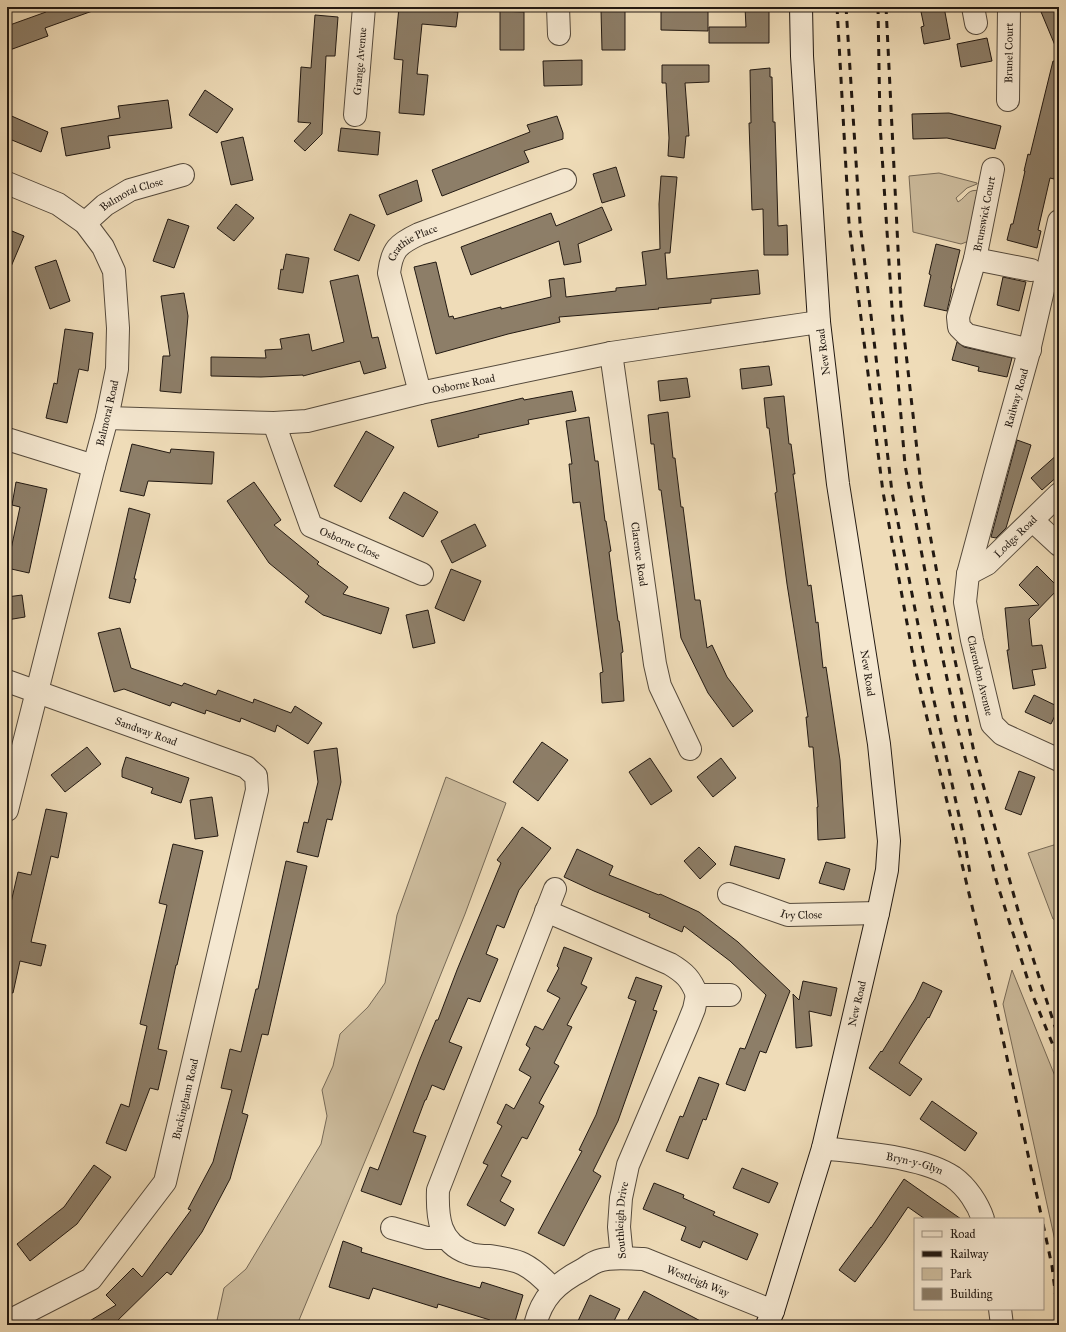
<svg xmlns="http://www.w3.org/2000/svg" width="1066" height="1332" viewBox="0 0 1066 1332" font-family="'IM FELL Great Primer',serif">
<rect width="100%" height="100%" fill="#efdcb8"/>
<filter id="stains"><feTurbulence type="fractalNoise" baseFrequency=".005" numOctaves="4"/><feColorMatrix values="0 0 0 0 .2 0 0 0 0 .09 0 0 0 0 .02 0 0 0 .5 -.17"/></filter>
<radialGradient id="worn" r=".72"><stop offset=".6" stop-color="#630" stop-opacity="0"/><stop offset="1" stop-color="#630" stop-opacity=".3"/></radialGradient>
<g fill="#ccbb9c" stroke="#776a57">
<path d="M939,173l38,10v1l-10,4 -11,10 2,4c10,-6 9,-14 23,-11l-12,50 -8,3 -48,-12 -4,-56z"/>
<polygon points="446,777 506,803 465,914 392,1096 297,1325 216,1325 224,1288 246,1269 321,1144 327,1116 322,1090 333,1066 340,1034 368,1007 385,983 397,915"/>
<polygon points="1059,840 1059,921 1053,919 1028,853 1057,844"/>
<polygon points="1012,970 1059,1086 1059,1259 1003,1004"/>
</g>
<g fill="#8d7e68" stroke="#221912">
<polygon points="53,7 97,7 98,9 45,28 48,36 7,51 7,26 46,12 45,10"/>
<polygon points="399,7 422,7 422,9 458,12 456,27 422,24 417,74 428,75 424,115 399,113 403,60 394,59"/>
<polygon points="661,7 708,7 708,31 661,30"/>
<polygon points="745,7 769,7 769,43 709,43 709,27 746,27"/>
<polygon points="920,7 944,7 950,39 924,44 921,27 924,26"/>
<polygon points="1039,7 1059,7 1059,55"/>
<polygon points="601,10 625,10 625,50 602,50"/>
<polygon points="500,11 524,12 524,50 500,50"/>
<polygon points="315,15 338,17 335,56 326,56 322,134 305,151 294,141 311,123 298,122 301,67 311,68"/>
<polygon points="987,38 992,61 961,67 957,44"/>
<polygon points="582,60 582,85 544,86 543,61"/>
<polygon points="1053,61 1059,62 1059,142 1055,161 1058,162 1054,179 1050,178 1038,230 1041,231 1037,248 1007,240 1011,224 1013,224 1025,171 1024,171 1028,154 1030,155"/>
<polygon points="662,65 709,65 709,82 685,83 689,136 686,136 684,158 668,156 669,138 666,83 662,83"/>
<polygon points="770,68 770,77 772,77 773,122 775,122 778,226 787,225 788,255 764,255 763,209 752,210 749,123 751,123 750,70"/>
<polygon points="205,90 233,109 217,133 189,115"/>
<polygon points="168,100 172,128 108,136 110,148 66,156 61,128 120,118 118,106"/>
<polygon points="949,113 1001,126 995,149 947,138 913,139 912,114"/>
<polygon points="7,114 48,132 41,152 7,138"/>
<polygon points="557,116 563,133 563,139 524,151 529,162 442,196 432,170 530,132 527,125"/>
<polygon points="341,128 380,132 378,155 338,151"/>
<polygon points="243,137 253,180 231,185 221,142"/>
<polygon points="616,167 625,196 602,203 593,174"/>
<polygon points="661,176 677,177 670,253 665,253 667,279 758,270 760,294 711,299 711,303 658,308 659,309 559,317 560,322 508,334 436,354 414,267 436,262 449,317 453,316 454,319 501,307 501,309 551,297 549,280 564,278 566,297 616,291 616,288 646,285 642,252 660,249 659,204"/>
<polygon points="417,180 422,201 387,215 379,195"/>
<polygon points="236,204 254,218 234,241 217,228"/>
<polygon points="602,207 612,230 578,244 581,262 564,265 559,241 471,275 461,247 551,213 556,226"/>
<polygon points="350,214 375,225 359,261 334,250"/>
<polygon points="168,219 189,226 174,268 153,261"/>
<polygon points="7,229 24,236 7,276"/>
<polygon points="936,244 960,250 951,288 952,289 947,311 924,306 931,275 929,274"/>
<polygon points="286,254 309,258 303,293 278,289 281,269 283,270"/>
<polygon points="56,260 70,301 50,309 35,267"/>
<polygon points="358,275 372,338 378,337 386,368 364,374 360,361 303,376 303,375 261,377 211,376 211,357 266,358 265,350 282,349 280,339 309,334 312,351 344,342 330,281"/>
<polygon points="1003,277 1026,282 1019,311 997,305"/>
<polygon points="184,293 188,316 181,393 160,391 163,356 170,356 161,296"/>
<polygon points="65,329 93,333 88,371 79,369 67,423 46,418 54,383 57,384"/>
<polygon points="957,342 964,347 1012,358 1007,377 978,371 979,367 952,360"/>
<polygon points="769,366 772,385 742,389 740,369"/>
<polygon points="687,378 690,397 660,401 658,381"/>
<polygon points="572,391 576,411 528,420 529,424 478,435 479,437 438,447 431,420 523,398 524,400"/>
<polygon points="784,396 789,444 791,444 795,474 793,474 808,586 811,585 816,623 818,622 823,668 826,667 840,760 845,838 818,840 817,807 818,807 813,747 809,747 806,717 808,717 787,584 775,493 777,492 769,428 767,428 764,398"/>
<polygon points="668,412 673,458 675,458 681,507 683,507 695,600 700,600 707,648 712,645 727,677 753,711 733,727 708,693 681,638 661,490 659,490 654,444 651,444 648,415"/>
<polygon points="589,417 595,461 598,461 605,521 606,521 611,551 609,552 618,621 619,621 623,652 621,653 624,701 602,703 600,673 603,672 580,502 573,503 569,464 572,464 566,421"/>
<polygon points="366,431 394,447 361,502 334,486"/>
<polygon points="1017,440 1031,445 1006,528 996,538 991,537"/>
<polygon points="132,444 170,453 171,449 214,452 212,484 148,481 144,496 120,491"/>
<polygon points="1059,453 1059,475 1042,490 1031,478"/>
<polygon points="16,482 47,489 29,573 7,568 20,507 12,505"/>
<polygon points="254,482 281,520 274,525 319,562 317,564 348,587 343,594 389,608 381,634 323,615 305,602 309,596 269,563 227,501"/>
<polygon points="404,492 438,512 423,537 389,518"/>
<polygon points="129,508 150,514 134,579 136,579 130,603 109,598"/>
<polygon points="475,524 486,546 452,563 441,541"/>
<polygon points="1037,566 1059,588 1029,619 1032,646 1042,645 1046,668 1032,670 1035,685 1013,689 1007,650 1009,650 1005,608 1039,605 1019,585"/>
<polygon points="451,569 481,581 464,621 435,608"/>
<polygon points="22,595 25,617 7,620 7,597"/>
<polygon points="428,610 435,643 413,648 406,615"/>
<polygon points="120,628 131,668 182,686 184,683 216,695 218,690 253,703 254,699 291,713 295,706 322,723 308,744 277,725 275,732 241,718 240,722 206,710 205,714 172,702 170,706 124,689 114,692 98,633"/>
<polygon points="1034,695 1059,707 1051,724 1025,712"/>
<polygon points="542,742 568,760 538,801 513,782"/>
<polygon points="87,747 101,764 65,792 51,775"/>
<polygon points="337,748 341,782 332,820 327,819 318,857 297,852 304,822 308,823 318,782 314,751"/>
<polygon points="126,757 189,778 181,803 151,793 153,788 122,777 122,770"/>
<polygon points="650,758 672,791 651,805 629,772"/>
<polygon points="721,758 736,778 713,797 697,777"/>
<polygon points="1019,771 1035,777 1021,815 1005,809"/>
<polygon points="212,797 218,836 195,839 190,800"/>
<polygon points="46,809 67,813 58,858 51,856 31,942 46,945 41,966 20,961 13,993 7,992 7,920 18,872 31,875"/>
<polygon points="522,827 551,848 519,890 504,928 497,925 486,954 498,959 480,1002 468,998 449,1042 462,1047 444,1090 432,1085 426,1100 425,1100 413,1132 426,1136 401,1205 361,1191 370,1167 378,1170 420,1059 436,1020 438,1020 457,970 501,863 497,860"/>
<polygon points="173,844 203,851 177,965 176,965 158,1049 167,1051 158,1090 150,1088 126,1151 106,1143 121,1104 129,1107 147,1026 140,1024 167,905 159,903"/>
<polygon points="735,846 785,859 779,879 730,865"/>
<polygon points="699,847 716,864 700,879 684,861"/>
<polygon points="577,849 613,866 609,875 659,895 660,894 699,912 738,942 790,991 766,1053 760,1051 745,1091 726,1084 740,1048 745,1049 766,995 730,961 684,926 682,932 649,917 650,914 594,891 564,877"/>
<polygon points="286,861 307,866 268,1035 262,1034 242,1113 248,1115 230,1179 202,1232 171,1275 167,1272 113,1325 83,1325 116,1305 106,1295 133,1268 142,1277 191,1210 188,1209 213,1162 232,1090 221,1088 230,1049 241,1052 256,989 258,989"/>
<polygon points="826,862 850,869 844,890 819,883"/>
<polygon points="564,947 592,958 581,984 587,987 567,1025 572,1027 554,1063 559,1066 539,1103 544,1106 527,1139 522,1137 501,1176 511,1181 500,1201 514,1209 505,1226 467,1205 488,1165 483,1163 502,1126 497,1123 506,1104 514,1109 531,1077 519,1070 530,1048 526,1045 535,1026 543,1030 560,998 547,991 559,968 557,966"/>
<polygon points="636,977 662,986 653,1010 657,1011 618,1121 593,1171 601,1176 564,1246 538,1233 582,1151 579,1150 596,1115 636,1001 628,998"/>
<polygon points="803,981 837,988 831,1016 809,1011 812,1046 796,1048 793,994 799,1000"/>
<polygon points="923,982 942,991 929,1018 928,1017 899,1063 922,1079 910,1096 869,1068 881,1051 882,1052 915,999"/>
<polygon points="699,1077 719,1084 706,1120 703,1119 688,1159 666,1151 680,1116 683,1117"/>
<polygon points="932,1101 977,1133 965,1151 920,1119"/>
<polygon points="94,1165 111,1177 77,1224 30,1261 17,1244 64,1207"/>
<polygon points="742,1168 778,1183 769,1203 733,1188"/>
<polygon points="904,1179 961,1219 925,1219 908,1207 885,1241 855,1282 839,1270 871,1227 871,1228"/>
<polygon points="654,1183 684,1195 683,1198 715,1212 713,1215 758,1234 747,1260 703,1241 700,1248 681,1240 686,1227 643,1209"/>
<polygon points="343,1241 362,1248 361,1252 455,1281 480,1288 482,1282 523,1295 514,1325 488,1325 490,1320 438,1304 437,1308 373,1288 369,1299 329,1287"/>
<polygon points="644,1291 708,1325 625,1325"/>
<polygon points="590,1295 620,1309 612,1325 586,1325 578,1321"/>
</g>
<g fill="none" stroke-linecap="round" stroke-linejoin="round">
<defs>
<g id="street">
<polyline points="558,7 559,34"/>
<polyline points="973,7 976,23"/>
<path id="s1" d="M1008,100l1,-93"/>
<path id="s2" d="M355,115l9,-108"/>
<polyline points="993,169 975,259 958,317 959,327 967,335 1030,350"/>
<polyline points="7,183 58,204 85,223 103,247 114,271 118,328 117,369 107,418 94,466 7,810"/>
<path id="s3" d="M1059,221l-31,134 -32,115 -28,104 -3,28 7,38 20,84 10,10 57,26"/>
<path id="s4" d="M85,223l20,-18 25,-15 53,-15"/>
<polyline points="975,259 1031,270"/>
<path id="s5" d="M611,353l44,311 5,22 30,63"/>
<path id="s6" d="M420,393l-31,-120c3,-24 9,-29 30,-39l146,-54"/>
<path id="s7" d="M107,418l167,5 33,-2 113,-28 191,-40 208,-31"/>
<path id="s8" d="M274,423l37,103 111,48"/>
<polyline points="7,439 94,466"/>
<polyline points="1033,521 1059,545"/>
<path id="s9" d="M968,574l19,-10 72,-70"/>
<path id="s10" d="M7,681l239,86 10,9 1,14 -92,392 -74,97 -84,43"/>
<path id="s11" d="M729,894l59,21 90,-2"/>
<path d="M546,911l124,53c15,9 21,15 27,31h33"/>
<path id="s12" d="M823,1148c37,5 99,8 130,29 14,10 25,27 30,42"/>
<polyline points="392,1228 427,1238 446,1238"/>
<path id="s13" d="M622,1258l-3,-31 2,-29 7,-33 60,-141 6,-15 3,-14"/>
<path d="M553,1289c-9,-10 -18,-19 -30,-25 -10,-5 -23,-6 -33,-8 -7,0 -15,0 -22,-3 -29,-10 -31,-36 -30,-63l117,-301"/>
<polyline points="1000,1309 1002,1325"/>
<path id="s14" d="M535,1325c7,-28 22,-42 47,-55 5,-3 10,-7 16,-9 14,-5 32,-2 46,-2l129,52"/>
</g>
<g id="secondary">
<path id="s15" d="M767,1325l6,-14 50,-163 55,-235 9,-43 2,-29 -10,-97 -41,-260 -19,-162 -17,-266 -1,-49"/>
</g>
</defs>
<use href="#street" stroke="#554a3c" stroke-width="24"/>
<use href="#secondary" stroke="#221912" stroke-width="24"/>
<use href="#street" stroke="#f5e8d1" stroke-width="22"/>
<use href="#secondary" stroke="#f5e8d1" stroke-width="22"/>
<g stroke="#221912" stroke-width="3" stroke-dasharray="7 7" stroke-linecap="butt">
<polyline points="837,7 849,223 883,492 916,672 994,998 1042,1219"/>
<polyline points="846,7 860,223 892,492 923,650 964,839 970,873"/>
<polyline points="878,7 880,124 892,308 905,465 932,608 958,730 997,883 1033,996 1059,1060"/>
<polyline points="886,7 901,309 921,485 937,573 974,752 1021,921 1059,1039"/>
<polyline points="1043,1224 1052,1266 1059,1323"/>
</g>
</g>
<g text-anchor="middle" stroke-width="3" stroke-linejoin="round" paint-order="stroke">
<g font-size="11" fill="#221912" stroke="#f5e8d1">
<text dy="4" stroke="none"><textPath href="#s1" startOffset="47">Brunel Court</textPath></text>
<text dy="4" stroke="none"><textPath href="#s2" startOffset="54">Grange Avenue</textPath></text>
<text dy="4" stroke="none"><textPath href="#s4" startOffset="56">Balmoral Close</textPath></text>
<text transform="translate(984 214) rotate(-79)" y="4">Brunswick Court</text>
<text dy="4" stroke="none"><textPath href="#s6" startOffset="166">Crathie Place</textPath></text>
<text transform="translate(823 352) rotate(-97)" y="4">New Road</text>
<text dy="4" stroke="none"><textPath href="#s7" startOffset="361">Osborne Road</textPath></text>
<text transform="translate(1016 398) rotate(-74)" y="4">Railway Road</text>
<text transform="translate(107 413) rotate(-77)" y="4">Balmoral Road</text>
<text dy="4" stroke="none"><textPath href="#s9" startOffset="61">Lodge Road</textPath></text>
<text dy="4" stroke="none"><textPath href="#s8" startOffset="152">Osborne Close</textPath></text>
<text dy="4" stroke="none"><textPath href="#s5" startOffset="203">Clarence Road</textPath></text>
<text transform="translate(868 673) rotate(81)" y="4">New Road</text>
<text dy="4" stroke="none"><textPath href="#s3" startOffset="468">Clarendon Avenue</textPath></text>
<text dy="4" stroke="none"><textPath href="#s10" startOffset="148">Sandway Road</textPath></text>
<text dy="4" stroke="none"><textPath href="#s11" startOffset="76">Ivy Close</textPath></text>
<text dy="4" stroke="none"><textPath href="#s15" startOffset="334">New Road</textPath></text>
<text transform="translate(185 1099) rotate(-77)" y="4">Buckingham Road</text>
<text dy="4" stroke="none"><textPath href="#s12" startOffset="93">Bryn-y-Glyn</textPath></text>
<text dy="4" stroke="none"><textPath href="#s13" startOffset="38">Southleigh Drive</textPath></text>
<text dy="4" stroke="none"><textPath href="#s14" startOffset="198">Westleigh Way</textPath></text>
</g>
</g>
<rect width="1066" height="1332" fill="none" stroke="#efdcb8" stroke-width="24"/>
<rect x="8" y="8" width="1050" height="1316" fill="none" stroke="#221912" stroke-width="2"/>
<rect x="12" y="12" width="1042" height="1308" fill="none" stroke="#221912"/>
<rect x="914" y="1218" width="130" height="92" fill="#f5e8d1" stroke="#a19585"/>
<rect x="922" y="1231" width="20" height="6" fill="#f5e8d1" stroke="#a19585"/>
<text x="950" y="1238" font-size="12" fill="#221912">Road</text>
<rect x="922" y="1251" width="20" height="6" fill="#221912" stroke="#a19585"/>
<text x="950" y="1258" font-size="12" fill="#221912">Railway</text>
<rect x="922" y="1268" width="20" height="12" fill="#ccbb9c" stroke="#a19585"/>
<text x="950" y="1278" font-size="12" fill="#221912">Park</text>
<rect x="922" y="1288" width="20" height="12" fill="#8d7e68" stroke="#a19585"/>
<text x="950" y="1298" font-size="12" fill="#221912">Building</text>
<rect width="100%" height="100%" filter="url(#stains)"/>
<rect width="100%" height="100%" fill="url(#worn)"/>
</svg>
